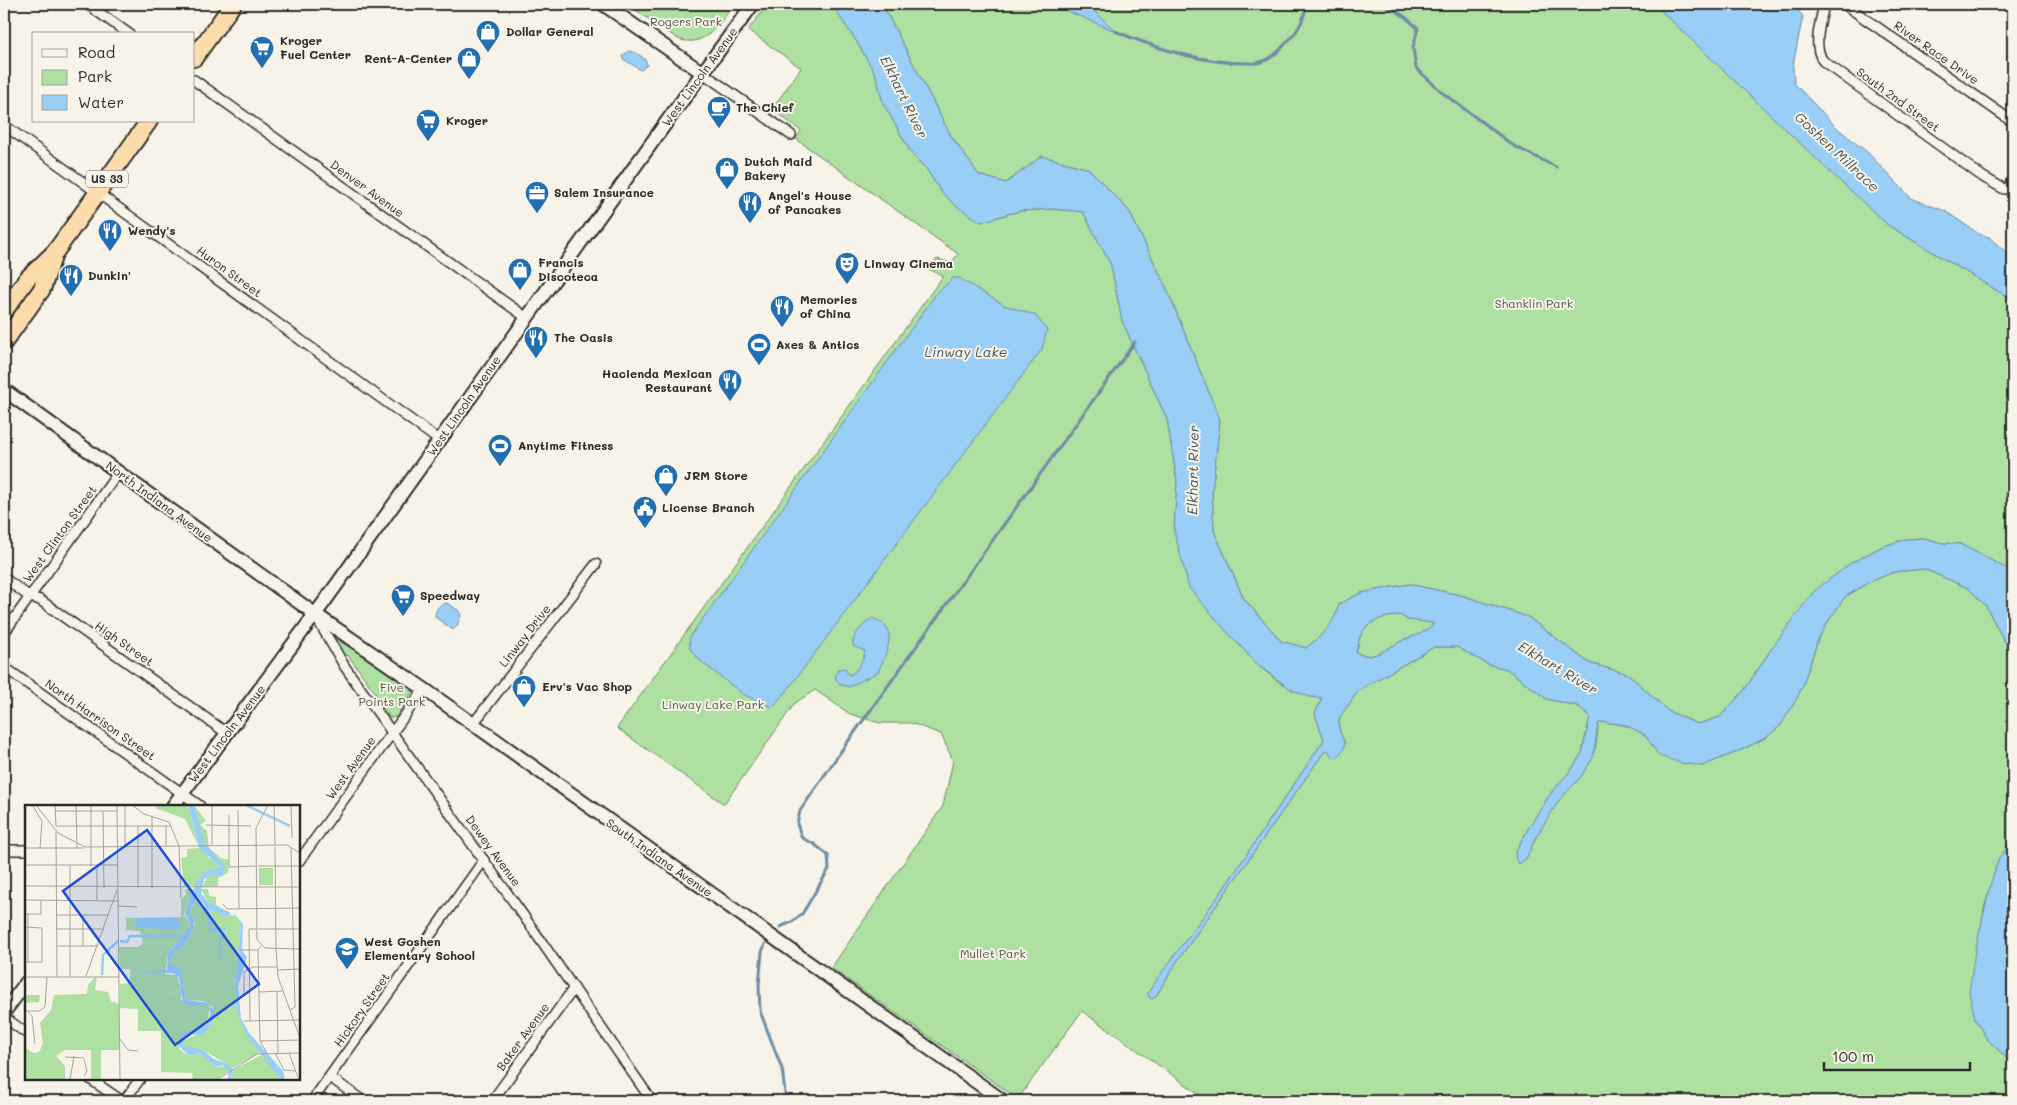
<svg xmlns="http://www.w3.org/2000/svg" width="2017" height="1105" viewBox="0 0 2017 1105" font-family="Mali,sans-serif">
<rect width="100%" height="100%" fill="#f7f3e8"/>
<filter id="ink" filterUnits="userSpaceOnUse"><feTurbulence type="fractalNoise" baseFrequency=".02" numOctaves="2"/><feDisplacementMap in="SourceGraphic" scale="10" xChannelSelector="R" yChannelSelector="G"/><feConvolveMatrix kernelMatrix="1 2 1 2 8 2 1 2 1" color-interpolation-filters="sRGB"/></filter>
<g filter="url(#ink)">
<g fill="#aee0a1" stroke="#6c8666">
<path d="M627,4h107c-14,19 -29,45 -56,35z"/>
<path d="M768,4h63l24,35 21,36 7,28 29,51 15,16 14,22 40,30 38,-11 33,-2 31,2 28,54 11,56 45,98 10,62 -3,50 55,103 30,32 20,16 31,15 12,1 -7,16 9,26 -102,151 -74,102 8,3 20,-33 148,-211 21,-9 -6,-13v-12l20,-28 75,-43h23l30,17 20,5 40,30 30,7 13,10 -8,37 -10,16 -21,24 -22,34 -14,26 11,6c9,-21 20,-44 34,-61 24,-27 37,-35 38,-74l4,-2c19,2 36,4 48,20l52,24 35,-14 30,-15 36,-52 15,-46 13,-22 14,-20 24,-15 25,-10 30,-3 44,19 18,18 27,52v182l-14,18 -15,50 -9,111 12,20 26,25v37h-804l-127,-90 -64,88 -187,-131 112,-162 10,-45 -12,-27 -30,-11h-31l-30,-9 -35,-24 -20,13 -71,101 -107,-76 326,-452 -14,-7 8,-10 14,4 7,-9 -162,-115 5,-8 -29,-22 29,-41 -53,-38z"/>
<path d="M882,4h175l10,7v-7h587l235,222 124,74v272l-53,-28 -18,-1 -18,-5 -18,1 -25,8 -30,16 -79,85 -29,44 -23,25 -22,7 -30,-13 -40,-37 -39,-11 -61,-46 -64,-21 -55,-12 -48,9 -22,11c-6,24 -15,29 -33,44l-25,-7 -37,-42 -30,-68 -2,-39 8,-72 -54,-133 -37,-76 -40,-42 -47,-13 -36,27 -27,-8 -28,-39z"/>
<path d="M1400,615l8,5 25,2 -1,4 -12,8 -15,5 -24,14 -11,3 -11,-2 -3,-2c2,-6 3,-14 6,-19 8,-14 23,-16 38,-18z"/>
<polygon points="333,637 383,669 413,691 396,717 390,718 375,698 376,694 348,655 343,658 332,639"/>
</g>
<g fill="#99cef7" stroke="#6d8da5" fill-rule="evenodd">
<path d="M831,4h51l69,132 28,39 27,8 36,-27 47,13 40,42 37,76 54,133 -8,72 2,39 30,68 37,42 25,7c17,-14 27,-21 33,-44l22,-11 48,-9 55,12 64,21 61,46 39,11 40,37 30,13 22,-7 23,-25 29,-44 42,-57 37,-28 30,-16 25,-8 18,-1 18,5 18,1 53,28v86l-27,-52 -18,-18 -44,-19 -30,3 -25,10 -24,15 -14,20 -13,22 -15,46 -7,15 -15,25 -14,12 -30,15 -35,14 -21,-3 -22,-7 -14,-21 -19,-10 -24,-3 -4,2 -5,34 -13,20 -20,21 -24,38 -10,22 -7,5 -3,-4 -1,-7 14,-26 22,-34 21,-24 10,-16 8,-37 -13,-10 -30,-7 -40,-30 -20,-5 -30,-17h-23l-75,43 -20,28v12l6,13 -2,7 -6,8 -5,-1 -4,-7 -4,2 -148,211 -20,33 -4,3 -3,-2 -1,-4 9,-14 65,-88 102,-151 -9,-26 7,-16 -12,-1 -18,-7 -33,-24 -30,-32 -40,-46 -15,-57 3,-50 -10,-62 -45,-98 -11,-56 -28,-53 -31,-3 -33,2 -38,11 -25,-16 -15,-14 -14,-22 -15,-16 -29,-51 -7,-28 -21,-36zM1400,615l8,5 25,3 -1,3 -12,8 -15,5 -25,14 -10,3 -11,-2 -3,-2c2,-6 3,-14 6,-19 8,-14 24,-16 38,-18z"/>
<polygon points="1057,4 1087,4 1115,31 1067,11"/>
<polygon points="1654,4 1793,5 1803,16 1793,65 1794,83 1836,127 1867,152 1911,198 1945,211 1979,234 1989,237 2008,254 2013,256 2013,300 1889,226 1830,172"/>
<path d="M629,51c7,1 18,7 18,14l-6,5 -18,-11 -1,-3z"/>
<polygon points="953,278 959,278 1004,305 1035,315 1047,330 1042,349 786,692 772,707 744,695 699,660 690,649 689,638 936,294"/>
<path d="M447,603l11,7 3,5 -4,11 -4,4 -18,-13c0,-8 4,-13 12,-14z"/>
<path d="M872,618c29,9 14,35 6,54l-29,15 -9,-3 -5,-6 3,-9 7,-1 4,7c9,-4 14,-14 16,-24l-12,-5c-1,-13 10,-20 19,-28z"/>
<polygon points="2013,840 2013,968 2010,1000 2013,1007 2013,1064 1987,1039 1975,1019 1969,993 1975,951 1991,882 1999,858"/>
</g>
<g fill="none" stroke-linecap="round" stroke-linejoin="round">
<g stroke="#6d8da5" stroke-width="3">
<polyline points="1384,4 1404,16 1418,28 1413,48 1416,68 1444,94 1514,146 1556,167"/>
<path d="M1115,31c40,17 86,32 130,32 5,0 11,1 16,-1 11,-3 19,-12 27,-21 10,-10 17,-23 18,-37"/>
<polyline points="780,927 792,922 802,914 829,869 828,855 814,844 802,838 797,824 800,811 839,754 1135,342"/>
<polyline points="765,944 762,952 759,985 760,1011 782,1069 786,1101"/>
</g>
<defs>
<g id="street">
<polyline points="87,4 129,34"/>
<path d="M1824,4c-3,17 -12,41 -1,57l160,116 21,12 5,-1 4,5"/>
<polyline points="1844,4 2013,122"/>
<polyline points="703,73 791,135"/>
<polyline points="194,80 527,318"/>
<polyline points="4,125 440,441"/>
<polyline points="2009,188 2013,176"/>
<polyline points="4,578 30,597 40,600 228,734"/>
<polyline points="316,617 345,667 523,915 652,1101"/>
<polyline points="4,633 118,473"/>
<polyline points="4,667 200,806"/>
<polyline points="473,724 596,564"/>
<polyline points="10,850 26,850"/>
<polyline points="299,861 424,689"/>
<polyline points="4,1017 26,1033"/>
<polyline points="330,1077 363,1101"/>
<polyline points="90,1079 122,1101"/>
<polyline points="124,1101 140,1079"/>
<polyline points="312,1101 484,860"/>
<polyline points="492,1101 574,988"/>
</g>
<g id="secondary">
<polyline points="603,4 703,73"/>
<polyline points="4,390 315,614 424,689 1003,1101"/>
<polyline points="173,806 325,601 673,113 753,4"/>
<polyline points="4,1012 26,983"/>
</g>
<g id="highway">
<polyline points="194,58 233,4"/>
<polyline points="4,311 27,279 55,252 149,121"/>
<polyline points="4,342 42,289 53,257"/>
</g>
</defs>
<use href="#street" stroke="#2b2b2b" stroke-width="12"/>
<use href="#secondary" stroke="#2b2b2b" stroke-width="16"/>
<use href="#highway" stroke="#2b2b2b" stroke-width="20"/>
<use href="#street" stroke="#f7f3e8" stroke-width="9"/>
<use href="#secondary" stroke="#f7f3e8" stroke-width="12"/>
<use href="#highway" stroke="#fddcac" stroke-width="16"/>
</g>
</g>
<defs>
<symbol id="shop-pin" viewBox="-11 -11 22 30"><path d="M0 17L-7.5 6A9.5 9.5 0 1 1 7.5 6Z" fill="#1f6fb2" stroke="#f7f3e8"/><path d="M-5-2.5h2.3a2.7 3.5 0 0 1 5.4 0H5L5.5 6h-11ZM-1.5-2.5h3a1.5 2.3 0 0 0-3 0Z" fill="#fff"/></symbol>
<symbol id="supermarket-pin" viewBox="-11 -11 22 30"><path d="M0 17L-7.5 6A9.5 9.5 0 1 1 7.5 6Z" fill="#1f6fb2" stroke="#f7f3e8"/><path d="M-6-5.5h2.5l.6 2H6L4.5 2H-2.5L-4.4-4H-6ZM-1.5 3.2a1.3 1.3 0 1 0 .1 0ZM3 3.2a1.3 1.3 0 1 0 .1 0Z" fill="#fff"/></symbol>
<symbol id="cafe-pin" viewBox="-11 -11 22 30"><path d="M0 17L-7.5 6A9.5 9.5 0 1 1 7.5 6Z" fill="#1f6fb2" stroke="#f7f3e8"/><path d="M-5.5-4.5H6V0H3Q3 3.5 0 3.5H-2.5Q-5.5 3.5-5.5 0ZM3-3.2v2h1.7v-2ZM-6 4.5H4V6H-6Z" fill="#fff"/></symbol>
<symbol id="office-pin" viewBox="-11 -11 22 30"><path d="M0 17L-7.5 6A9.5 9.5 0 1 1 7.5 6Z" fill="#1f6fb2" stroke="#f7f3e8"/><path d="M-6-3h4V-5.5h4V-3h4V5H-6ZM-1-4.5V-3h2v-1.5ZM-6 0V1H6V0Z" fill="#fff"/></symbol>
<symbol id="restaurant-pin" viewBox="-11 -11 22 30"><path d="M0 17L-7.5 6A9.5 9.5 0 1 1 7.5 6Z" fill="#1f6fb2" stroke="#f7f3e8"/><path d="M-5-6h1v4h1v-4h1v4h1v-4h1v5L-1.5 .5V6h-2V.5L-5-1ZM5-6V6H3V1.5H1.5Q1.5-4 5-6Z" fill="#fff"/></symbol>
<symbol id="theatre-pin" viewBox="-11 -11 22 30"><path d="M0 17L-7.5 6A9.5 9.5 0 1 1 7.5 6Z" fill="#1f6fb2" stroke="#f7f3e8"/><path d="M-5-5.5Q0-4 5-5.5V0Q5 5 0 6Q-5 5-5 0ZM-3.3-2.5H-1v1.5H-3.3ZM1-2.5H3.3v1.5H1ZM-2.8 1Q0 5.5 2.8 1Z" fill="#fff"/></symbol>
<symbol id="stadium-pin" viewBox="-11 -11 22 30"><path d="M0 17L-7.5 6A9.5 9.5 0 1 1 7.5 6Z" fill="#1f6fb2" stroke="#f7f3e8"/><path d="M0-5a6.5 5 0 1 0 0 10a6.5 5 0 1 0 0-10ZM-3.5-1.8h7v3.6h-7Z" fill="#fff"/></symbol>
<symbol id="civic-pin" viewBox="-11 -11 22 30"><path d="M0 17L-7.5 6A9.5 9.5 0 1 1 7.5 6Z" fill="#1f6fb2" stroke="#f7f3e8"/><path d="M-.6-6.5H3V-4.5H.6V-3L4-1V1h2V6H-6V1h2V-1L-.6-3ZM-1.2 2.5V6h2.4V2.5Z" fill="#fff"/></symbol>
<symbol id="school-pin" viewBox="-11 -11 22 30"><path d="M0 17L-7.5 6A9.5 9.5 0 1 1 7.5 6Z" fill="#1f6fb2" stroke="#f7f3e8"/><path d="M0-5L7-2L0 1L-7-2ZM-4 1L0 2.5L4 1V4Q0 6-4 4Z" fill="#fff"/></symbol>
</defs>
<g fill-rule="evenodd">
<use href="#shop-pin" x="474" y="18" width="28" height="38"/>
<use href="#supermarket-pin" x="248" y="34" width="28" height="38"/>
<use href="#shop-pin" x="455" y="45" width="28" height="38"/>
<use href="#cafe-pin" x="705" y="94" width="28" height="38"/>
<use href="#supermarket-pin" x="414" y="107" width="28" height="38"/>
<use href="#shop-pin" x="713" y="155" width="28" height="38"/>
<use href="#office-pin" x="523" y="179" width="28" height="38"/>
<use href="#restaurant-pin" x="736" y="189" width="28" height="38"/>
<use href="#restaurant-pin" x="96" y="217" width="28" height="38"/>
<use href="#theatre-pin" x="833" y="250" width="28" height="38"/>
<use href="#shop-pin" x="506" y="256" width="28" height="38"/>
<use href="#restaurant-pin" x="57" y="262" width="28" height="38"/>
<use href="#restaurant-pin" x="768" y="293" width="28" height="38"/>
<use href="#restaurant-pin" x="522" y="324" width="28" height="38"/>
<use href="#stadium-pin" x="745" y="331" width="28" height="38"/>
<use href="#restaurant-pin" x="716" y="367" width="28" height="38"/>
<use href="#stadium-pin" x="486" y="432" width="28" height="38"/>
<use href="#shop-pin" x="652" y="462" width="28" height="38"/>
<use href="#civic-pin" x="631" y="494" width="28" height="38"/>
<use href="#supermarket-pin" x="389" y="582" width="28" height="38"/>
<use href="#shop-pin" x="510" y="673" width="28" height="38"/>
<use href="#school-pin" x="333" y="935" width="28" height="38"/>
</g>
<g text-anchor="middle" stroke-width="4" stroke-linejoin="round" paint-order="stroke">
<rect fill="#f7f3e8" stroke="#686764" stroke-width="1" x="86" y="170.5" width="42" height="17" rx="4"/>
<g font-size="11" font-weight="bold" fill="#2b2b2b">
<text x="107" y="183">US 33</text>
</g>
<g font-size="12" fill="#4c5848" stroke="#f7f3e8">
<text x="686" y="26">Rogers Park</text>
<text x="1534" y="308">Shanklin Park</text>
<text x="392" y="692">Five<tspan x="392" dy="14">Points Park</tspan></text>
<text x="713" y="709">Linway Lake Park</text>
<text x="993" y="958">Mullet Park</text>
</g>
<g font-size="12" font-weight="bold" fill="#2b2b2b" stroke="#f7f3e8" text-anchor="start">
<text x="506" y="36">Dollar General</text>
<text x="280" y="45">Kroger<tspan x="280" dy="14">Fuel Center</tspan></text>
<text x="452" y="63" text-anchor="end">Rent-A-Center</text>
<text x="736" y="112">The Chief</text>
<text x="446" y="125">Kroger</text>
<text x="744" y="166">Dutch Maid<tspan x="744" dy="14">Bakery</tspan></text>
<text x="554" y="197">Salem Insurance</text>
<text x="768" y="200">Angel's House<tspan x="768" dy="14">of Pancakes</tspan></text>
<text x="128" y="235">Wendy's</text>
<text x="538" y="267">Francis<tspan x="538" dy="14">Discoteca</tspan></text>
<text x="864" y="268">Linway Cinema</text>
<text x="88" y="280">Dunkin'</text>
<text x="800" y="304">Memories<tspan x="800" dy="14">of China</tspan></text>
<text x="554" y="342">The Oasis</text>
<text x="776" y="349">Axes &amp; Antics</text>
<text x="712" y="378" text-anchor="end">Hacienda Mexican<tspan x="712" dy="14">Restaurant</tspan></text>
<text x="518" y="450">Anytime Fitness</text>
<text x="684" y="480">JRM Store</text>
<text x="662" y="512">License Branch</text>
<text x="420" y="600">Speedway</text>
<text x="542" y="691">Erv's Vac Shop</text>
<text x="364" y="946">West Goshen<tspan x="364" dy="14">Elementary School</tspan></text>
</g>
<g font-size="12" fill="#2b2b2b" stroke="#f7f3e8">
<text transform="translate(1936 53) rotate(35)" y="4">River Race Drive</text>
<text transform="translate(700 77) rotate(-54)" y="4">West Lincoln Avenue</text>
<text transform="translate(1898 100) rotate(36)" y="4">South 2nd Street</text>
<text transform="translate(367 189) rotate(36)" y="4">Denver Avenue</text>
<text transform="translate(229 272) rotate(36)" y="4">Huron Street</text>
<text transform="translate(464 406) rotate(-55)" y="4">West Lincoln Avenue</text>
<text transform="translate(159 502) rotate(36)" y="4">North Indiana Avenue</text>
<text transform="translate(60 534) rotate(-54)" y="4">West Clinton Street</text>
<text transform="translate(525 636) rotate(-52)" y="4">Linway Drive</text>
<text transform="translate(124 644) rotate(35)" y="4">High Street</text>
<text transform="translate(100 720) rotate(35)" y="4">North Harrison Street</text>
<text transform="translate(227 734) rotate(-53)" y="4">West Lincoln Avenue</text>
<text transform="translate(351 768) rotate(-54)" y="4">West Avenue</text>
<text transform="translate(493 851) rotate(54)" y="4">Dewey Avenue</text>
<text transform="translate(659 858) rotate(35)" y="4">South Indiana Avenue</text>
<text transform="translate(362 1010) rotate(-55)" y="4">Hickory Street</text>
<text transform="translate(523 1037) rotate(-54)" y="4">Baker Avenue</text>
</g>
<g font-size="14" font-style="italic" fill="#46545e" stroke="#f7f3e8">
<text transform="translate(904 97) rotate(64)" y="5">Elkhart River</text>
<text transform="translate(1837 152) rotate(43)" y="5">Goshen Millrace</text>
<text x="966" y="357">Linway Lake</text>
<text transform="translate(1193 470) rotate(-89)" y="5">Elkhart River</text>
<text transform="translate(1558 668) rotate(31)" y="5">Elkhart River</text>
</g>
</g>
<g transform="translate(25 805)">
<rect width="275" height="275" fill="#f7f3e8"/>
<path d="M133,0h30l10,40 -13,-26 -30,-11zM169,0l12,16 -6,4 7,6 2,17 12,10 8,2 -1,13 -10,5v8l-16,1 6,-11 17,-7 -22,-28zM174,43l10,7 -2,2 11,5 2,6 -15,3 -10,15h-11l-3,-28 6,-1v-8zM234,63h14v17h-14zM161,84h8l-10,25 7,11 -23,29 -3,20 12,1 4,16 -15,2 15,-1v7l10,7 13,-2 6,4 -4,17 -8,6 -6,-1 -14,13 2,7 9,6 10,-3 16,14 10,-1 4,5 -13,9h-23l-1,-7 -31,-1v-41h-23v-22l-18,-1v-24l10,-1v-14h-10l-1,-22h19l5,-4 -3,-12 -14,-1v-12l55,-1v-18l5,-4zM176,84h7l1,7 7,1v8l5,4 -14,-8zM172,91l8,14 31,6 5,8 -6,63 2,24 8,21 16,20 -28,16 -30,-18 -17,-1 -4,-8 26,-11 7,-13 -2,-10 -10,-6 -17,-1 -5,-30 -12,-7 5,-11 9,-5 7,-12 5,-12 -7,-8zM70,172h2l-2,13 13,2 3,9 8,3v46h-18v30h-10v-30h-26l-9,6 9,10v13l5,1h-45v-58l1,26 7,5 6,-1 4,-8 -3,-21 11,-13 3,-15 33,-1 1,-9zM0,190h15l-1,7 -14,1zM238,249l18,26h-50l2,-10z" fill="#aee0a1"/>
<path d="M163,0h6l11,39 20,22 -2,10 -9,-2 -10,5 -3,14 6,8 24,12 -4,3 -18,-6 -2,7 -2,-11 -8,-10 -9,19 5,3 1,10 -11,19 -9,5 -5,11 12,7 5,30 21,3 7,7 1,7 -7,13 -8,6 -8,-2 -10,5 2,7 19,4 11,9 14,5 5,5 -2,11h-4l2,-7 -6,-8 -8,2 -16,-14 -10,3 -11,-11 3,-10 25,-10 5,-12 -2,-7h-20l-6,-4 -2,-10 -15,2 15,-3 -2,-14 -6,-4h-38l32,-3 1,-16 23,-29 -6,-12 11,-31 9,-11 16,-4 -22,-19zM207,106l11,13 -1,26 5,7 -9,30 3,31 8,15 34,38 2,9h-4l-35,-46 -9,-21 -2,-26 6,-63zM152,113l4,9 -3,2 -40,-1 -3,-3 2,-7z" fill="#99cef7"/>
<path fill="none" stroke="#99cef7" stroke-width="2.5" d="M221,0l44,21M182,112l5,13 13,-2 -5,14 1,16M95,136l7,1 3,-6h55M77,170l1,-20 15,-14"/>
<path fill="none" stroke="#a5a39c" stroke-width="1" d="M7,0l10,16 -2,27M11,0l22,28 27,14 202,-2 13,8M30,0l1,21h115M51,0l1,43M92,0l3,275M100,0v41M107,0l12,9 25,8 10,24 2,52M187,0v40M243,0l-12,23 1,112 8,8 35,1M249,0l1,40M266,0l1,33M213,5l1,99M30,6h62M78,6l1,77M204,10v52l27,-1M127,11v72M181,20l45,1M113,21v62M141,21v21M31,27l1,145M250,42l1,102M0,43h59M0,60h93M66,61v-61M72,61v35M233,61h42M0,81l231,1M231,82h44M0,95l93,1M198,99l4,5 73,-1M93,101l19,1M0,109h16v-13M31,110h52M0,122l17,1v34h-17M31,124h48M233,124h42M32,141h41M58,141v-31M236,141l-3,4 2,91 7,12M251,144l2,28 22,61M214,145h19M3,157v-48M253,165l22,-1M61,171l31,-86M0,172h94M45,172v-112M252,186l1,62M234,187l24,-1M219,189v-22l9,-5h24M265,205l5,-3 -4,-159M0,206h14l6,-4 2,-30M3,207l4,4 3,28M219,216l56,-1M225,216l-1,-92h8M95,234l8,11 10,1M235,236l40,-1M250,248l9,17 12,1M264,248l10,27M40,252l19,1M59,271l3,-5 -3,-12M45,275l4,-24M192,275l40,-26 43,-1"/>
<path fill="#1d4ed8" fill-opacity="0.15" stroke="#1d4ed8" stroke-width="2.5" d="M122,25l112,154 -84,61 -112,-154z"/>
<rect width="275" height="275" fill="none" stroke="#2b2b2b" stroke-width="2.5"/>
</g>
<rect width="2017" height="1105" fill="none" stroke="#f7f3e8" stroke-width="20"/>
<rect x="10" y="10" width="1997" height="1085" fill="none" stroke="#2b2b2b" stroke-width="2" filter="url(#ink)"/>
<rect x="32" y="32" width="162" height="90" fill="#f7f3e8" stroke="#a5a39c"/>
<rect x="42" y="49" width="25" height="8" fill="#f7f3e8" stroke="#a5a39c"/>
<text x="78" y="58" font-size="15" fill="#2b2b2b">Road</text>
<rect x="42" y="70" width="25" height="15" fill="#aee0a1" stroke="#a5a39c"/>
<text x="78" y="82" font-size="15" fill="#2b2b2b">Park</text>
<rect x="42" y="95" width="25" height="15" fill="#99cef7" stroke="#a5a39c"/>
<text x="78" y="108" font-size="15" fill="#2b2b2b">Water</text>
<path d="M1824 1062v8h146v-8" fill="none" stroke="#2b2b2b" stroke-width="2.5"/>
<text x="1832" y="1062" font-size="15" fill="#2b2b2b" stroke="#f7f3e8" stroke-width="4" paint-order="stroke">100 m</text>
</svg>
